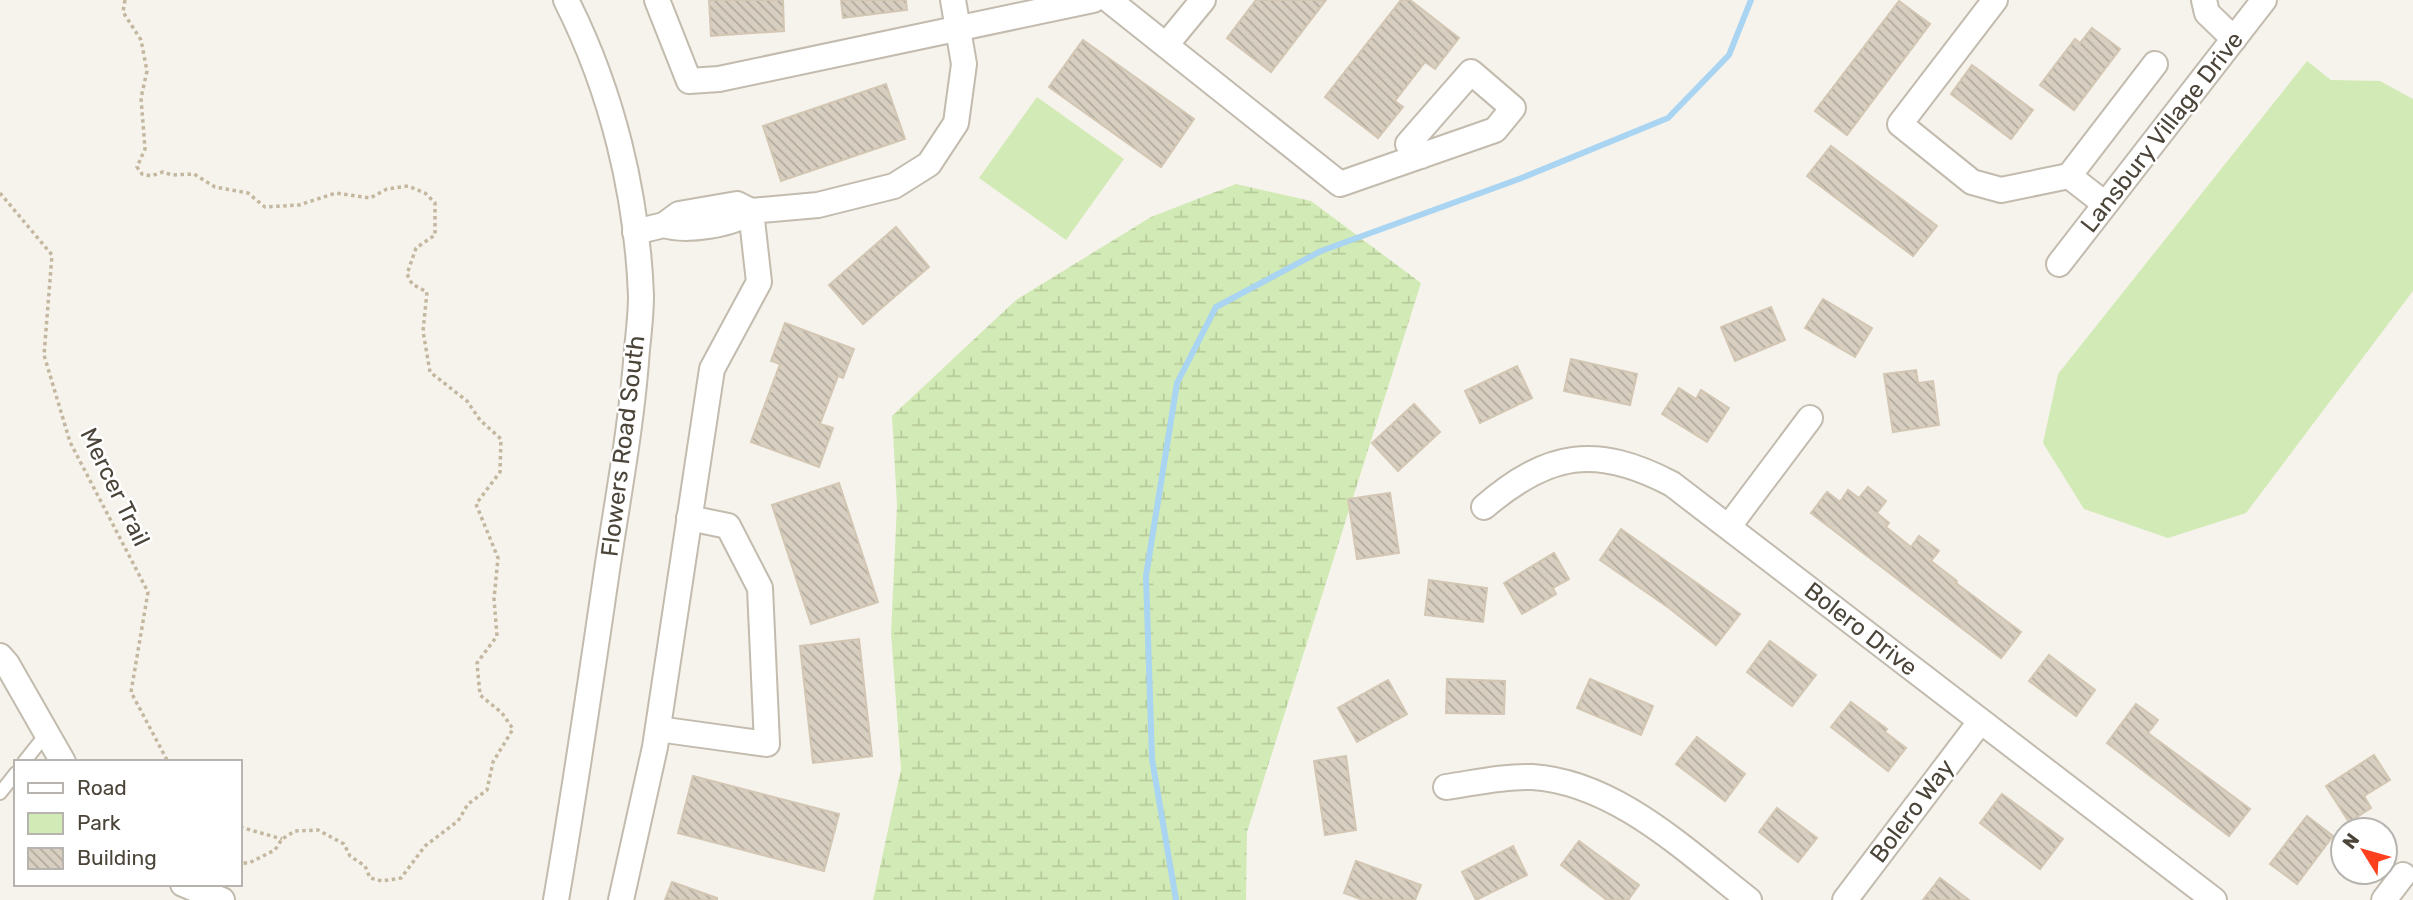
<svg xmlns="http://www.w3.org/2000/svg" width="2413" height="900" viewBox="0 0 2413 900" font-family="Rubik,sans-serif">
<defs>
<pattern id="wetland-marsh" width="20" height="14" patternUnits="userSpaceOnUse" patternTransform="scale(1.75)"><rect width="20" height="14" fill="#d2eab5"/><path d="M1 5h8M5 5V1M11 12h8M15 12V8" fill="none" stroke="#b6ca9c"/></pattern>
<pattern id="building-back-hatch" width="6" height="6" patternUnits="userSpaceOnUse" patternTransform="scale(1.75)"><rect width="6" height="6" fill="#d8cfc1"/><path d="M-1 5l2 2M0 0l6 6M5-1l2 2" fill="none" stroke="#b1aa9e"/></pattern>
</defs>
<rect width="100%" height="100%" fill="#f6f3ec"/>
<polygon fill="url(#wetland-marsh)" points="1236,184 1311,201 1421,283 1247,832 1246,900 873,900 901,769 891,633 897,505 892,416 1016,300 1151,217"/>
<g fill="#d2eab5">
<polygon points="2307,61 2331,80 2380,81 2413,99 2413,291 2246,513 2168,538 2084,509 2043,443 2058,374"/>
<polygon points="1037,97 1124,159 1066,240 979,178"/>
</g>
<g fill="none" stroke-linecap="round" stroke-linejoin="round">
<polyline stroke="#a9d4f2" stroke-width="6" points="1176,900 1152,759 1146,576 1177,383 1216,307 1321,251 1519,179 1668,118 1729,55 1751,0"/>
</g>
<g fill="url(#building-back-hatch)" stroke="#d3c7b4" stroke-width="2">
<polygon points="709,0 783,0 784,31 711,36"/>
<polygon points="841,0 906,0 907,10 843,18"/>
<polygon points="1256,0 1326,0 1271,72 1227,38"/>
<polygon points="1401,0 1410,0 1459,38 1435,69 1425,62 1395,101 1403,107 1378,138 1325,97"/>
<polygon points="1899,1 1930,24 1847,135 1815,111"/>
<polygon points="2092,28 2120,49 2074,110 2040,85 2075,39 2080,43"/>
<polygon points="1083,40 1194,119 1161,167 1049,87"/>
<polygon points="1972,65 2033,110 2011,139 1951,94"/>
<polygon points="886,84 905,139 781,181 763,126"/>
<polygon points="1831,146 1937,226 1913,256 1807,176"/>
<polygon points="896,227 929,267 863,324 829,285"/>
<polygon points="1823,299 1872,328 1855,357 1805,328"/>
<polygon points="1771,307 1785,340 1735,361 1721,327"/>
<polygon points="785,323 854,349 843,378 838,376 820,424 833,428 819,467 751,442 780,364 771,361"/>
<polygon points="1571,359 1637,374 1630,405 1564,391"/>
<polygon points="1517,366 1532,398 1480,423 1465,391"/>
<polygon points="1916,370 1918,383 1933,381 1939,425 1893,432 1884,374"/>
<polygon points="1679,388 1696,399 1701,390 1729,408 1707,442 1662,414"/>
<polygon points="1414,404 1440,432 1398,471 1372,443"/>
<polygon points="839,483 878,602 811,624 772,505"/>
<polygon points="1868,487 1886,501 1877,513 1889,523 1886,527 1911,547 1919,536 1939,551 1931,561 1957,581 1956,583 2021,632 2001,658 1811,513 1827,492 1840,502 1848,490 1859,498"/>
<polygon points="1390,493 1399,553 1357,559 1348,499"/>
<polygon points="1621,529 1740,614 1716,645 1669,608 1600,560"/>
<polygon points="1554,553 1569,579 1553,588 1556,594 1522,614 1504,583"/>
<polygon points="1429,580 1487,588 1483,622 1425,615"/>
<polygon points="859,639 872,756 813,763 800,646"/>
<polygon points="1770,641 1816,675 1792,706 1747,672"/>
<polygon points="2049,655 2095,690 2076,716 2029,681"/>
<polygon points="1447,679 1505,681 1504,714 1446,713"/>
<polygon points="1590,679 1653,706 1641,735 1577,708"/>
<polygon points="1388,680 1407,714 1357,742 1338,708"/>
<polygon points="1851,702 1887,729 1885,732 1906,748 1888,771 1831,727"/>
<polygon points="2136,704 2158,720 2148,733 2250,809 2229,836 2107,743"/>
<polygon points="1697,737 1745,774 1725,801 1676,764"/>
<polygon points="2374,755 2390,780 2364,796 2371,808 2349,822 2326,786"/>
<polygon points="1346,756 1356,830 1325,835 1314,761"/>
<polygon points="693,776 839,814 824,871 678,833"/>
<polygon points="2002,794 2063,839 2040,869 1980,823"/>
<polygon points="1777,808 1817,838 1798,862 1759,832"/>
<polygon points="2307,816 2333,836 2297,884 2270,864"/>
<polygon points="1579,841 1639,885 1628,900 1607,900 1561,865"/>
<polygon points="1513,846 1527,875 1476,900 1462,872"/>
<polygon points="1356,861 1421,885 1415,900 1363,900 1344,893"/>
<polygon points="1940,878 1969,900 1923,900"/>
<polygon points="672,882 717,898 717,900 665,900"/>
</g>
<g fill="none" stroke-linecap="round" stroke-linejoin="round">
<defs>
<g id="lane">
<polyline points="24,762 47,733"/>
<polyline points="0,793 16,773"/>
</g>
<g id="street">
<polyline points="657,0 689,81 719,79 1093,0"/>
<polyline points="1109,0 1340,184 1495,130 1513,108 1471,72 1408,144 1421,156"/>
<polyline points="1995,0 1900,124 1972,182 2001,190 2069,176"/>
<polyline points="2204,0 2207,13 2234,39"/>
<polyline points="1166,45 1203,0"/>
<polyline points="2105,204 2069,176 2155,64"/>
<path d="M635,232l29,-7 15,-11 58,-10 14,7c-18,14 -65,21 -87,14"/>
<polyline points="2059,264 2264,0"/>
<path d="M1484,507c64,-55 112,-63 188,-23l542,416"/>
<polyline points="1729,526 1810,418"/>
<polyline points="0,656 7,664 63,762"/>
<polyline points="658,729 767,744 760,588 728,526 689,518"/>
<path d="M1446,787c28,-4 57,-11 86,-10 83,5 154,74 217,123"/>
<polyline points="183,884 222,900"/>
<path d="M556,900c19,-110 35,-220 51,-330 11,-74 25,-147 30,-221 2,-18 4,-36 4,-53 -4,-103 -29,-205 -75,-296"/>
<polyline points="621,900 655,747 712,369 759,282 751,211 818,205 894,186 929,164 956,123 964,64 953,0"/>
<polyline points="1845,900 1980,722"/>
<polyline points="2384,900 2403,875"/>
</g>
</defs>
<use href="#lane" stroke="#c2bbae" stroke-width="16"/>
<use href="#street" stroke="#c2bbae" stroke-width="28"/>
<g stroke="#c4b79f" stroke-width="3.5" stroke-dasharray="3.5 3.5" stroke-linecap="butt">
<polyline points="125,0 123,12 141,40 147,71 141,98 145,149 137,167 142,174 151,176 163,172 172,175 194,174 215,187 248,193 265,207 299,205 336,193 370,198 387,189 408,186 425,193 435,203 435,235 416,248 407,274 412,284 427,292 423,331 430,372 467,401 480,420 501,439 500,472 476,504 498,558 494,599 497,636 477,663 480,695 502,713 513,729 493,762 487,790 468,804 458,821 425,846 401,878 382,881 370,878 365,866 350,856 344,844 318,830 295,831 282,839 275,850 249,863 240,863"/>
<polyline points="0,193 52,255 44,355 70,442 148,592 131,692 168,762"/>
<polyline points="240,827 282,839"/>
</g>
<use href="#lane" stroke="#fff" stroke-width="12"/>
<use href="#street" stroke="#fff" stroke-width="24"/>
</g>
<g text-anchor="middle" stroke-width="5" stroke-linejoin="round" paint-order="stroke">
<g font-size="24" fill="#4b4439" stroke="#fff">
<text transform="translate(2162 132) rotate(-52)" y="8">Lansbury Village Drive</text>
<text transform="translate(623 446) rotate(-83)" y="8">Flowers Road South</text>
<text transform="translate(115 487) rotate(64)" y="8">Mercer Trail</text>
<text transform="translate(1861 629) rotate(38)" y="8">Bolero Drive</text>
<text transform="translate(1912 811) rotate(-53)" y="8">Bolero Way</text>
</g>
</g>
<rect x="14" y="760" width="228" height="126" fill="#ffffff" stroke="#b7b4b0" stroke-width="2"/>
<rect x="28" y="783" width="35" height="10" fill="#ffffff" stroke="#b7b4b0" stroke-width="2"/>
<text x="77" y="795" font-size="21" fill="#4b4439">Road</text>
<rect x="28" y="813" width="35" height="21" fill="#d2eab5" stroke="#b7b4b0" stroke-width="2"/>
<text x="77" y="830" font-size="21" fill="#4b4439">Park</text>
<rect x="28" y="848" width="35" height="21" fill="url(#building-back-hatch)" stroke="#b7b4b0" stroke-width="2"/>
<text x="77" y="865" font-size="21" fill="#4b4439">Building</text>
<g transform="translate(2364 851) rotate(307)"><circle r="33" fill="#ffffff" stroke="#b7b4b0" stroke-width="2"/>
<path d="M0-5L12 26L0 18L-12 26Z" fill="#fc3f1d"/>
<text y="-10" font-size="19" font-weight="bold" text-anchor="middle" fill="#4b4439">N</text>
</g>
</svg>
